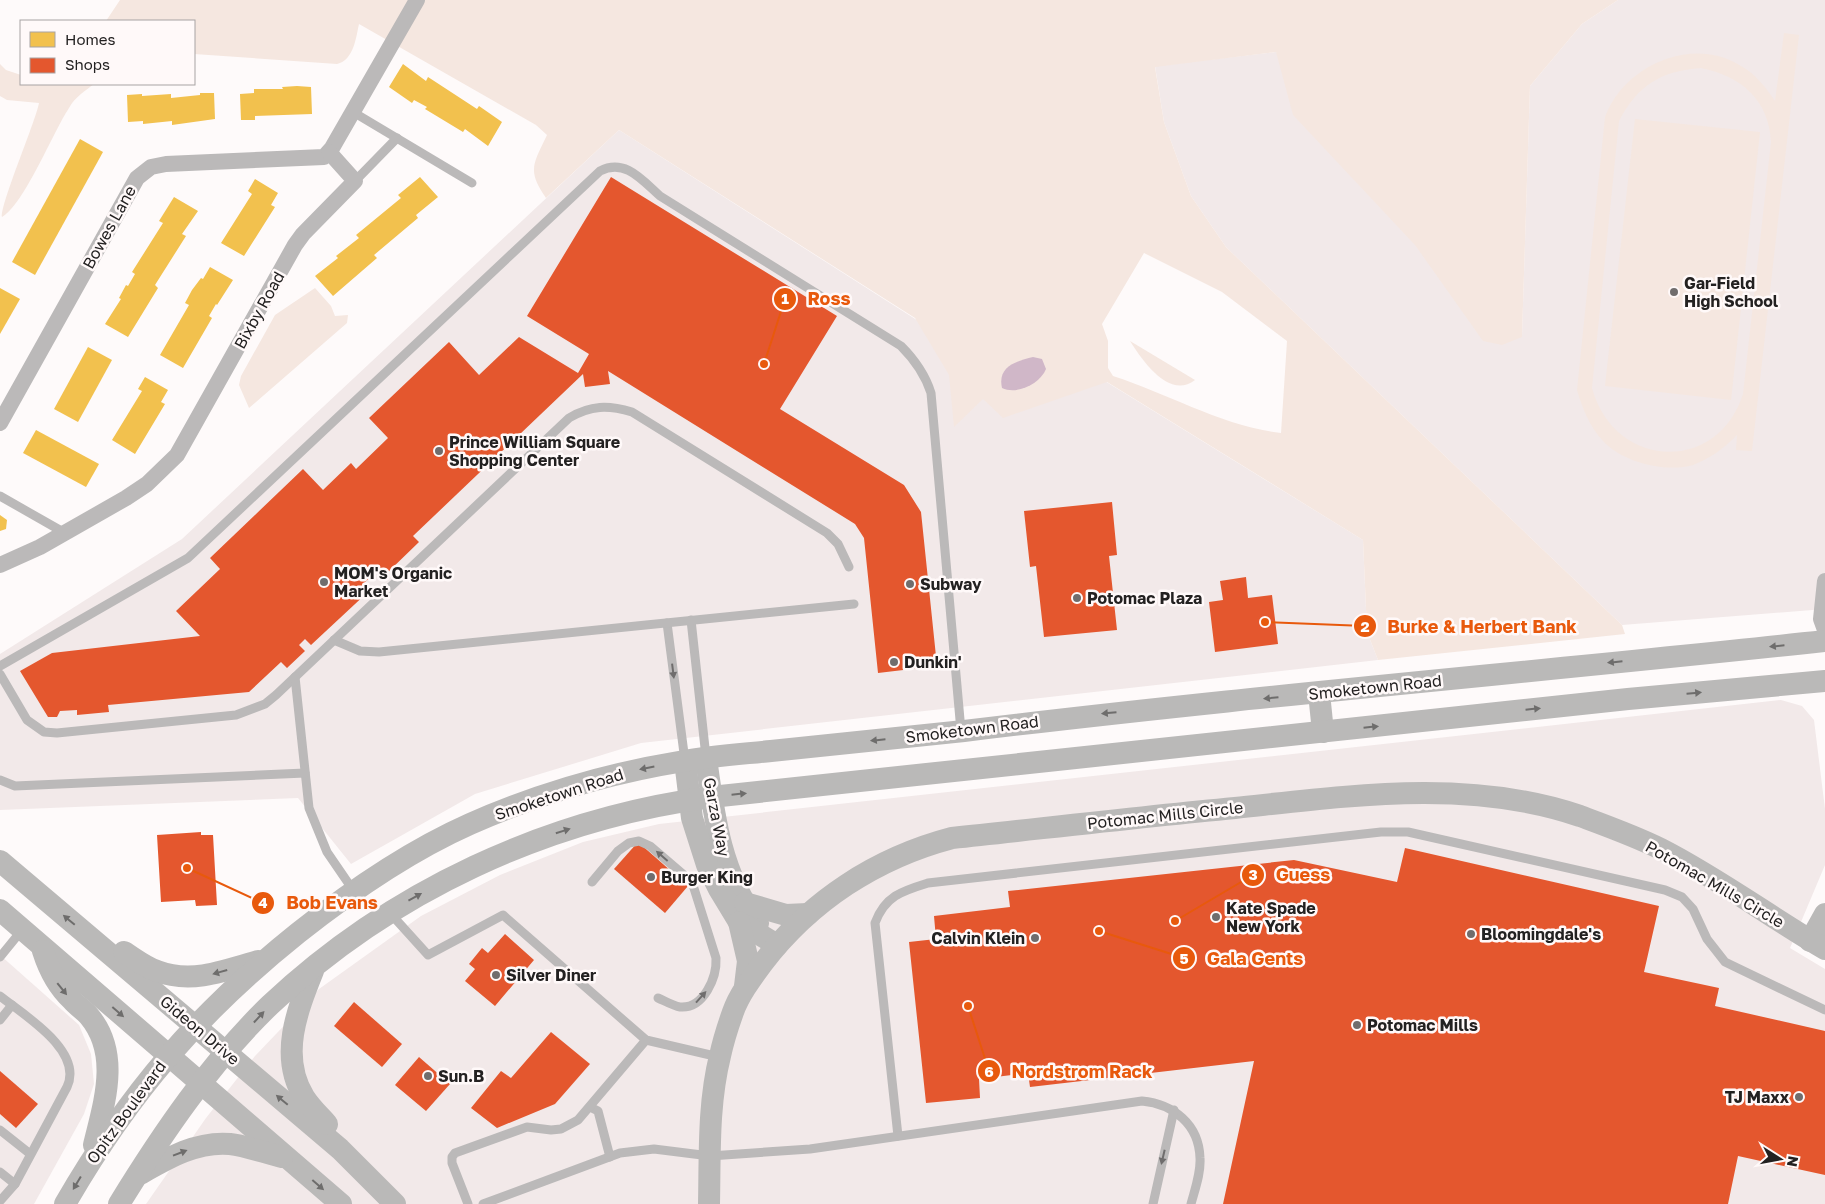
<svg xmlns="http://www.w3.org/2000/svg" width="1825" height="1204" viewBox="0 0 1825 1204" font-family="'Golos Text',sans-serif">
<rect width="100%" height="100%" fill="#fefafa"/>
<g fill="#f2e9e9">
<polygon points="1618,0 1825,0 1825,609 1622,625 1226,247 1191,196 1164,122 1155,66 1276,52 1522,336 1530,86 1582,24"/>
<polygon points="619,130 945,338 983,306 1363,540 1367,632 1378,660 641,743 475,794 351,864 298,798 0,810 0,654 182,539"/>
<polygon points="1781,700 1802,706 1814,720 1825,809 1825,865 1790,948 1825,969 1825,1204 146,1204 206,1118 255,1056 319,989 421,916 500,875 583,842 659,824"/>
<polygon points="0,955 79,1025 91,1054 94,1084 84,1114 34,1204 0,1204"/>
</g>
<g fill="#f5e7e0" fill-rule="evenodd">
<path d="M120,0h1498l-36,24 -52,62 -8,251 -20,8 -19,-4 -68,-96 -122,-130 -17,-63 -121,15 9,55 27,74 35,51 396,378 3,9 -247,26 -11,-28 -4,-92 -256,-158 -104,36 -20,-19 -29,28 -5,-52 -34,-57 -296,-188 -73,68c-19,-28 -13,-33 1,-63l-11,-10 -177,-101c-3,13 -5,36 -22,40l-143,-10v-33h-88zM1144,253l78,39 65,49 -6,92c-59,-7 -112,-39 -168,-57l-5,-8v-27l-6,-17z"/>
<path d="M1784,33l15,2 -47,416 -16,-1 1,-15c-12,13 -28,24 -44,30 -28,8 -71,-3 -90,-24 -13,-14 -21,-33 -26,-51l28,-273c19,-52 88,-82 136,-51 15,8 25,22 34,35zM1701,68c40,8 68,32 70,74l-28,252c-26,81 -129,75 -151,-6l27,-267c19,-36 42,-50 82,-53z"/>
<path d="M0,64l6,6 15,5v9h73c-9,7 -19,13 -25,24 -16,24 -45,97 -67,109 -2,-12 33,-94 37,-114l-32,-3 -7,-4z"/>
<polygon points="1635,119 1760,132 1731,400 1605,386"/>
<polygon points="315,288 331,306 335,316 348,315 347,323 249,408 239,385 241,376 275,315"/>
<path d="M1130,341l65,39c-26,20 -53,-20 -65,-39z"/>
</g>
<path fill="#d0b7c8" d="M1033,357l9,2 4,10c-6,15 -29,26 -44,19 -5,-22 15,-27 31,-31z"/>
<g fill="#f2c14e">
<polygon points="403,64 426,81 428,77 477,109 479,106 502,122 488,146 465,129 463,132 425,109 427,107 414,100 412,103 389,87"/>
<polygon points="297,86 311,87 312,114 255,116 255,120 241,120 240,94 254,93 254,89 283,89 282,87"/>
<polygon points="200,93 214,93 215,119 172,125 172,121 143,124 143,121 128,122 127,95 142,94 142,96 171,94 171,98 200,95"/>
<polygon points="80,139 103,152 35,275 12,262"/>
<polygon points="420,177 438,197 416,215 418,218 374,255 377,258 333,296 315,276 338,258 336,256 359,238 356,235 401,198 398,195"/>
<polygon points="255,179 278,193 271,205 275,207 244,256 221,243 252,194 248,191"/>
<polygon points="174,197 198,211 182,234 186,236 155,285 158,288 128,337 105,324 121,299 119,298 126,285 128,286 135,274 132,272 163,223 159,221"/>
<polygon points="210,267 233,280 217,305 216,304 209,316 212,318 183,368 160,355 189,305 185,303 192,290 201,278 203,279"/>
<polygon points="0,288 20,299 0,334"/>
<polygon points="88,347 112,360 78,422 54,409"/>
<polygon points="145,377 168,390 161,402 165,404 135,454 112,440 142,391 138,389"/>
<polygon points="36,430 99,464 86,487 23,453"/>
<polygon points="0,515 7,520 6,529 0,531"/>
</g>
<g fill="#e4572e">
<polygon points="611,177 837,316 780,409 904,485 921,512 937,666 878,673 864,538 855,524 608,371 610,384 585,387 583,374 413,536 419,542 385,575 379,569 362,585 369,591 311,645 305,639 299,645 305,651 287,668 281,662 249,692 108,705 109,712 77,715 77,710 60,711 57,717 48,717 20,671 52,653 200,636 176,611 220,569 210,558 303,469 323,490 351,463 356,469 388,438 369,418 449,342 479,375 519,337 578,373 589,354 527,316"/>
<polygon points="1112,502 1117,555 1109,556 1117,630 1044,637 1036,566 1030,567 1024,511"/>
<polygon points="1246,577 1248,598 1272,595 1278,644 1215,652 1209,602 1223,600 1220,581"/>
<polygon points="201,832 201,835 213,835 217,905 196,906 195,900 161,902 157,835"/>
<polygon points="638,842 688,886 665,913 614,869"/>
<polygon points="1405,848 1659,906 1644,972 1719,988 1715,1006 1825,1031 1825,1175 1738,1156 1728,1204 1223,1204 1254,1061 1030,1087 1028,1073 979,1079 980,1098 926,1103 909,942 936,939 934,916 1010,907 1008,891 1294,860 1397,882"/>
<polygon points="505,934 534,960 495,1006 465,981 475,969 469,964 482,948 488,953"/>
<polygon points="354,1002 402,1044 382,1067 334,1026"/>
<polygon points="551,1032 590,1064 555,1104 497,1128 471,1108 501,1071 511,1078"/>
<polygon points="419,1057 450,1084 426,1111 395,1085"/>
<polygon points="0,1071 38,1104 16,1128 0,1114"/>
</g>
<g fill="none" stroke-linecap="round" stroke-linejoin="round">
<g stroke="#bbb9b9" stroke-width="9">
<polyline points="353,112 472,183"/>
<polyline points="355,181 397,138"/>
<polyline points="0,496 65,533"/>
<polyline points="691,620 706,757"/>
<polyline points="667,623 685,761"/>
<polyline points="334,640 360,651 379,652 854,604"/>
<path d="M0,666l188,-108 412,-387c25,-13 42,9 60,25l241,150c14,14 24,28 30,47l30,338"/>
<path d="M0,674l27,46 17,12 13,1 179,-18 29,-11 11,-9 293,-277c22,-13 39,-13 63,-6l195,121 11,11 11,23"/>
<polyline points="295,677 309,808 327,852 353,890"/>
<polyline points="0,780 15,786 305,773"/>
<path d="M592,882l26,-31 11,-8 10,-2 11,5 42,36 24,76c1,19 -12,51 -36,49 -7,-1 -15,-6 -22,-9"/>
<polyline points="390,913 428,955 503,915 646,1040 719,1057"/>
<polyline points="0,957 22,930"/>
<path d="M0,996c24,19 84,55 67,91l-52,97 -15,17"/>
<polyline points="0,1020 12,1005"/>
<polyline points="590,1107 598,1111 610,1157"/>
<polyline points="0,1130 29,1153"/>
<path d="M898,1136l-23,-213c10,-27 27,-32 53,-40l453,-51h27l257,58 17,7 11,12 14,30 18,23 100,48"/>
<polyline points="0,1172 15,1184"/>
<polyline points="468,1204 452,1163 452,1157 455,1153 527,1127 551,1130 561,1129 578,1120 646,1040"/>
<path d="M483,1204l137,-51 34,-4 56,7 100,-7 332,-48c31,3 57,23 58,57 1,15 -5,31 -9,46"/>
<polyline points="1153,1204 1174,1110"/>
</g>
<g stroke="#bbb9b9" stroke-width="16">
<polyline points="0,423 137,178 151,167 166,164 324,157 332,148 417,0"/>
<polyline points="0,565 40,547 126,498 147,484 177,455 295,245 303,234 355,181 329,152"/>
<polyline points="1825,581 1821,619 1825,630"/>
</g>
<g stroke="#bab9b8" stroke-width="22">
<polyline points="1319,693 1323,732"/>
<path d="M706,758c8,59 15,116 52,165"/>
<polyline points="685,761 692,818 707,865 719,889 739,922 777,945"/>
<polyline points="0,861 340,1149 395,1204"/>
<polyline points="745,903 786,915 808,914"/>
<polyline points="0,910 341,1204"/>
<polyline points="739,922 748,961 745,986"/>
<polyline points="1810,941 1825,914"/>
<path d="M43,951c6,19 15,36 29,49 5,6 12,10 17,16 32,38 15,87 5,129"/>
<path d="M124,952c10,6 21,15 33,19 34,13 68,0 101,-10"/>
<path d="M313,971c-16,40 -34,85 -9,126 7,11 15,18 23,27"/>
<path d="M140,1174c28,-16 57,-33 90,-30 17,2 35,9 52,13"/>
<path d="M65,1204c64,-111 133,-191 233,-271 53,-42 109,-81 172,-109 68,-30 140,-51 214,-63 28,-5 58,-7 87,-10 64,-7 129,-13 193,-20 286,-35 574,-59 861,-90"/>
<path d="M119,1204c43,-70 92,-142 151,-199 121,-114 277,-186 441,-208l917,-98 197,-18"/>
<path d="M709,1204c1,-49 -1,-100 11,-148 3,-14 8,-30 13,-44 6,-17 18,-33 29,-48 48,-63 114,-106 190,-126 94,-10 188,-21 283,-30 113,-12 234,-30 345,8 27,10 55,20 81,33 57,29 109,68 164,100"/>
</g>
</g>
<defs><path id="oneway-solid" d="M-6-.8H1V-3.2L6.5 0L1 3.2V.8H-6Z" transform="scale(1.25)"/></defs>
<g fill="#6e6d6c">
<use href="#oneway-solid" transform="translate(1777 646) rotate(174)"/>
<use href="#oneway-solid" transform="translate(1615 662) rotate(174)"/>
<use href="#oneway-solid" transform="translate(1694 693) rotate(-5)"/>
<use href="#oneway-solid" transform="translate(1271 698) rotate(174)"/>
<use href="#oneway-solid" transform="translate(1533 709) rotate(-6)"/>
<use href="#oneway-solid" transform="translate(1109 713) rotate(175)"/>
<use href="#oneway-solid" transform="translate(1371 727) rotate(-6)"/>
<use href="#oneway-solid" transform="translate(878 740) rotate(174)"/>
<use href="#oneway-solid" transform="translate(647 768) rotate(169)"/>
<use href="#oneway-solid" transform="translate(739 794) rotate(-6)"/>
<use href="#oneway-solid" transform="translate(563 831) rotate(-17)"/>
<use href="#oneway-solid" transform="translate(415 897) rotate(-29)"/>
<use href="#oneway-solid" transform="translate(69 920) rotate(-140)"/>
<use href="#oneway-solid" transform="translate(220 972) rotate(164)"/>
<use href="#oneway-solid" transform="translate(62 989) rotate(51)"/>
<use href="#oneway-solid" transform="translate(118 1012) rotate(41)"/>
<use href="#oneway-solid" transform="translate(259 1017) rotate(-47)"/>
<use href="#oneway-solid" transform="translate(282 1100) rotate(-140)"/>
<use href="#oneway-solid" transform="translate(180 1153) rotate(-21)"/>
<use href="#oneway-solid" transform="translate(77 1183) rotate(121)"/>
<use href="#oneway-solid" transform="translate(318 1185) rotate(41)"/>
</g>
<g fill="#6f6d6d">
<use href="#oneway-solid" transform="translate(673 671) rotate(83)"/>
<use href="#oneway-solid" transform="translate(662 856) rotate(-139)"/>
<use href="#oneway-solid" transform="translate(701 997) rotate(-48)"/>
<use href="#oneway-solid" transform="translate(1163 1157) rotate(103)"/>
</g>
<g fill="#706d6d" stroke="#fff9f9" stroke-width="2">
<circle cx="1674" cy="292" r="5"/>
<circle cx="439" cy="451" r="5"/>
<circle cx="324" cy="582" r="5"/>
<circle cx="910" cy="584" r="5"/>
<circle cx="1077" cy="598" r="5"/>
<circle cx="894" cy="662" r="5"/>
<circle cx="651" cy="877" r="5"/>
<circle cx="1216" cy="917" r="5"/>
<circle cx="1471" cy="934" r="5"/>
<circle cx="1035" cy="938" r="5"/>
<circle cx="496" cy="975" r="5"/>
<circle cx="1357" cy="1025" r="5"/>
<circle cx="428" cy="1076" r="5"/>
<circle cx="1799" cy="1097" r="5"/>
</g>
<g text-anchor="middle" stroke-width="5" stroke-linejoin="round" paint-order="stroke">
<g font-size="16" fill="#232121" stroke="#fff9f9">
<text transform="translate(109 227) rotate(-61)" y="6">Bowes Lane</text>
<text transform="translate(259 310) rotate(-61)" y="6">Bixby Road</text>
<text transform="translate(1375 687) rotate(-6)" y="6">Smoketown Road</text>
<text transform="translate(972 729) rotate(-7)" y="6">Smoketown Road</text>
<text transform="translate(559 794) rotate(-18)" y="6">Smoketown Road</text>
<text transform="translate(1165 815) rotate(-6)" y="6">Potomac Mills Circle</text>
<text transform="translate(717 817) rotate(79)" y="6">Garza Way</text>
<text transform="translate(1715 884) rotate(30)" y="6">Potomac Mills Circle</text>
<text transform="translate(200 1030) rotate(40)" y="6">Gideon Drive</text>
<text transform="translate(126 1112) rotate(-54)" y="6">Opitz Boulevard</text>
</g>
<g font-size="16" font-weight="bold" fill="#232121" stroke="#fff9f9" text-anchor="start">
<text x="1684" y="289">Gar-Field<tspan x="1684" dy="18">High School</tspan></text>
<text x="449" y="448">Prince William Square<tspan x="449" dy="18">Shopping Center</tspan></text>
<text x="334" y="579">MOM's Organic<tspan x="334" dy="18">Market</tspan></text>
<text x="920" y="590">Subway</text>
<text x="1087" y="604">Potomac Plaza</text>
<text x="904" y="668">Dunkin'</text>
<text x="661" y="883">Burger King</text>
<text x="1226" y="914">Kate Spade<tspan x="1226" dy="18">New York</tspan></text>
<text x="1481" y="940">Bloomingdale's</text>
<text x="1025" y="944" text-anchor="end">Calvin Klein</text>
<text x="506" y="981">Silver Diner</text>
<text x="1367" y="1031">Potomac Mills</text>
<text x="438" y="1082">Sun.B</text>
<text x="1789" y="1103" text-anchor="end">TJ Maxx</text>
</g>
</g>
<path fill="none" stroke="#e8590c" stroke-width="2" d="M764 364L785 299M1265 622L1365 626M1175 921L1253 875M187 868L263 903M1099 931L1184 958M968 1006L989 1071"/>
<g fill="#e8590c" stroke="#fff9f9" stroke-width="2">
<circle cx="764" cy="364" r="5"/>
<circle cx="1265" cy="622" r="5"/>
<circle cx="1175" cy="921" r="5"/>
<circle cx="187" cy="868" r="5"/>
<circle cx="1099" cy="931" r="5"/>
<circle cx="968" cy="1006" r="5"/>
<circle cx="785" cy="299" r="12"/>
<circle cx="1365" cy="626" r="12"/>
<circle cx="1253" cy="875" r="12"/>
<circle cx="263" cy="903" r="12"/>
<circle cx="1184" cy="958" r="12"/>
<circle cx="989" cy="1071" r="12"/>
</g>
<g font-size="15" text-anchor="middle" font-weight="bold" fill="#fff">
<text x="785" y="304">1</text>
<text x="1365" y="632">2</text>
<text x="1253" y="880">3</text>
<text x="263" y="908">4</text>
<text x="1184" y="964">5</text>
<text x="989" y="1077">6</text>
</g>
<g font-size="18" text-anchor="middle" font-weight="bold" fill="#e8590c" stroke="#fff9f9" stroke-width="5" stroke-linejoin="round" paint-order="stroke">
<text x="829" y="305">Ross</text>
<text x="1482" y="633">Burke &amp; Herbert Bank</text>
<text x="1303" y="881">Guess</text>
<text x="332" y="909">Bob Evans</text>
<text x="1255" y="965">Gala Gents</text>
<text x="1082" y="1078">Nordstrom Rack</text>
</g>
<rect x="20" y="20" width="175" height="65" fill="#fff9f9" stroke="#a7a3a3"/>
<rect x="30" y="32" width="25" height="15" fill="#f2c14e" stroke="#a7a3a3"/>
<text x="65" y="45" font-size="15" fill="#232121">Homes</text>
<rect x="30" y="58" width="25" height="15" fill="#e4572e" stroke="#a7a3a3"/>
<text x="65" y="70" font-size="15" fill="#232121">Shops</text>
<g transform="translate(1780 1159) rotate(101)" stroke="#fff9f9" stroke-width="4" paint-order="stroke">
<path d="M0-4L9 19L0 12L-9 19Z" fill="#232121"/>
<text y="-8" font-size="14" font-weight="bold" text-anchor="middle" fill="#232121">N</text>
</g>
</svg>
